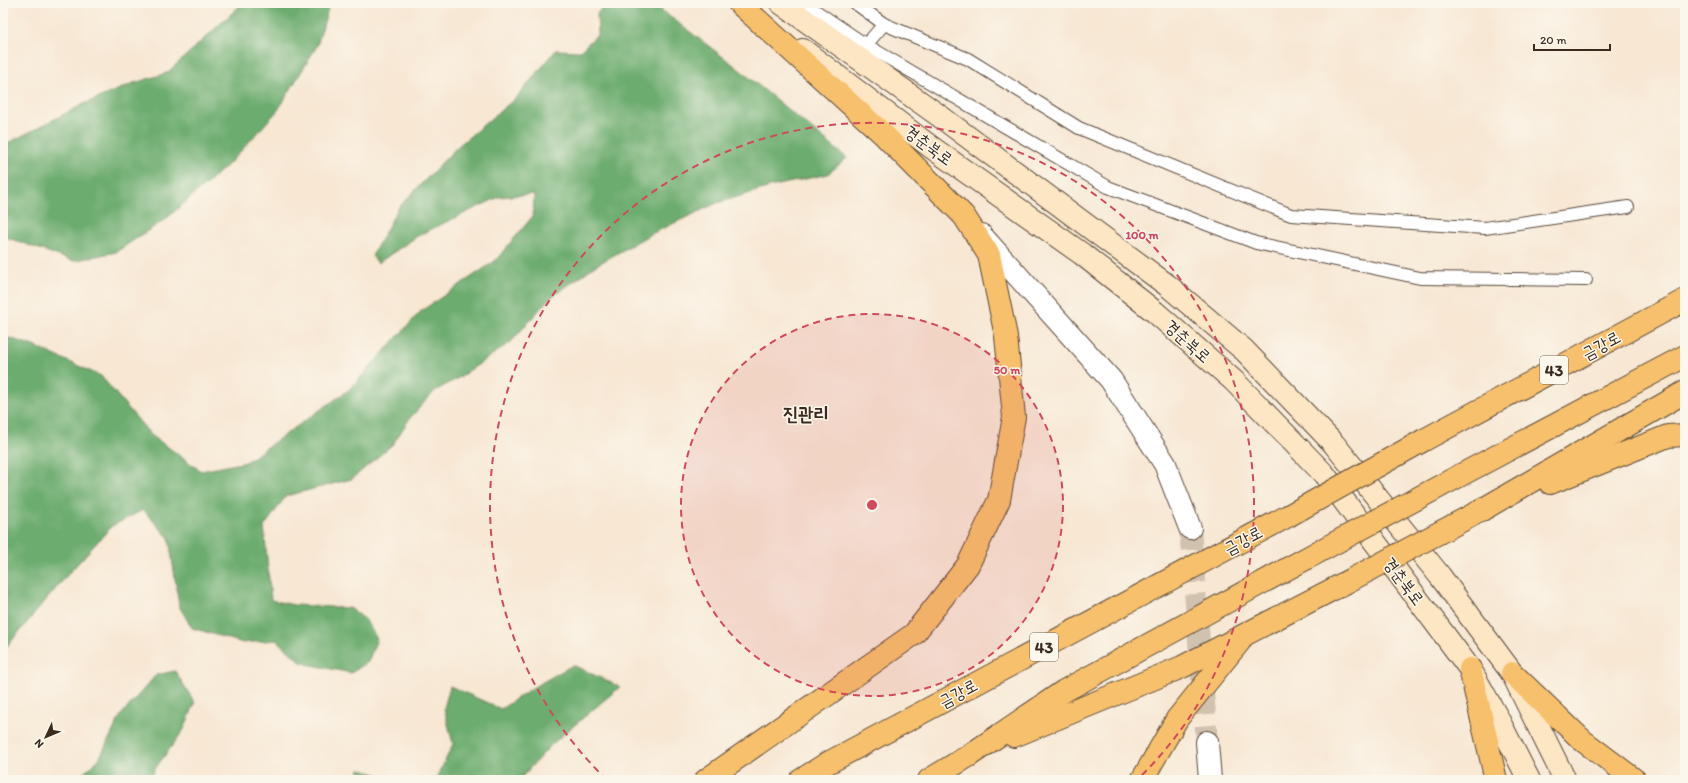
<svg xmlns="http://www.w3.org/2000/svg" width="1688" height="783" viewBox="0 0 1688 783" font-family="Itim,'Poor Story',sans-serif">
<rect width="100%" height="100%" fill="#fbf7ec"/>
<filter id="ink" filterUnits="userSpaceOnUse"><feTurbulence type="fractalNoise" baseFrequency=".025" numOctaves="2"/><feDisplacementMap in="SourceGraphic" scale="8" xChannelSelector="R" yChannelSelector="G"/><feConvolveMatrix kernelMatrix="1 2 1 2 8 2 1 2 1" color-interpolation-filters="sRGB"/></filter>
<filter id="wash" filterUnits="userSpaceOnUse"><feTurbulence type="fractalNoise" baseFrequency=".012" numOctaves="4" result="noise"/><feDisplacementMap in="SourceGraphic" scale="16" xChannelSelector="R" yChannelSelector="G"/><feGaussianBlur stdDeviation="0.9" result="paint"/><feColorMatrix in="noise" values="0 0 0 0 0 0 0 0 0 0 0 0 0 0 0 0 0 1.4 0 .05"/><feComposite in="paint" operator="in"/></filter>
<g filter="url(#wash)">
<rect width="100%" height="100%" fill="#f7e7d3"/>
<g fill="#6cac6e" stroke="#546b46">
<polygon points="243,3 326,3 328,9 317,46 278,110 228,165 167,218 116,252 73,261 3,236 3,142 10,142 84,104 134,83 167,73"/>
<polygon points="605,3 652,3 735,66 847,158 828,174 774,186 717,203 649,235 595,266 549,299 511,342 460,377 435,391 410,418 393,444 352,479 286,496 264,527 271,600 294,605 350,608 366,620 377,639 368,662 351,673 302,663 276,640 243,643 192,628 179,606 169,538 143,510 112,526 69,573 3,651 3,336 34,346 101,376 151,435 201,471 246,462 350,389 421,311 495,261 533,216 534,194 499,197 419,235 378,263 372,256 398,208 457,147 517,97 556,50 580,51 598,34 597,14"/>
<polygon points="573,665 620,687 552,744 519,780 436,780 453,744 444,708 450,686 501,709 532,688"/>
<polygon points="175,671 195,703 183,731 154,770 152,780 76,780 99,759 121,715 156,675"/>
<polygon points="360,769 392,779 400,780 358,780"/>
</g>
</g>
<g filter="url(#ink)">
<g fill="none" stroke-linecap="round" stroke-linejoin="round">
<polyline stroke="#d1c1af" stroke-width="22" stroke-dasharray="22 11" stroke-linecap="butt" points="1190,528 1207,742"/>
<defs>
<g id="lane">
<polyline points="804,3 866,45 1108,187 1256,243 1420,278 1586,280"/>
<polyline points="855,3 884,24 968,59 1079,128 1291,215 1485,228 1628,207"/>
<polyline points="866,45 884,24"/>
</g>
<g id="street">
<polyline points="981,235 1111,380 1165,464 1190,528"/>
<polyline points="1207,742 1210,780"/>
</g>
<g id="secondary">
<polyline points="781,3 941,117 1167,285 1244,350 1334,444 1440,576 1512,673 1565,780"/>
<polyline points="803,50 931,147 1082,254 1155,312 1234,381 1324,474 1470,669 1497,717 1529,780"/>
</g>
<g id="highway">
<polyline points="1424,440 1685,300"/>
<polyline points="1459,476 1685,356"/>
<polyline points="1550,483 1668,436 1685,435"/>
<polyline points="1480,511 1685,392"/>
<polyline points="1470,669 1496,780"/>
<polyline points="1512,673 1582,740 1635,780"/>
<polyline points="1014,736 1182,667 1343,584"/>
<polyline points="706,780 914,634 968,565 999,500 1014,417 1006,336 989,255 964,216 883,134 739,3"/>
<polyline points="801,780 826,764 1288,516"/>
<polyline points="929,780 970,755 1064,691 1318,552"/>
<polyline points="1142,780 1177,719 1240,641"/>
</g>
</defs>
<use href="#lane" stroke="#574639" stroke-width="14"/>
<use href="#street" stroke="#574639" stroke-width="24"/>
<use href="#secondary" stroke="#574639" stroke-width="24"/>
<use href="#highway" stroke="#574639" stroke-width="24"/>
<use href="#lane" stroke="#fff" stroke-width="12"/>
<use href="#street" stroke="#fff" stroke-width="22"/>
<use href="#secondary" stroke="#fce6c4" stroke-width="22"/>
<use href="#highway" stroke="#f7c06c" stroke-width="22"/>
<defs>
<g id="highway-bridge">
<polyline points="1288,516 1424,440"/>
<polyline points="1318,552 1459,476"/>
<polyline points="1343,584 1480,511"/>
</g>
</defs>
<use href="#highway-bridge" stroke="#574639" stroke-width="24" stroke-linecap="butt"/>
<use href="#highway-bridge" stroke="#f7c06c" stroke-width="22"/>
</g>
</g>
<circle cx="872" cy="505" r="191" fill="#d1495b" fill-opacity=".12"/>
<g fill="none" stroke="#d1495b" stroke-width="2" stroke-dasharray="7 5">
<circle cx="872" cy="505" r="191"/>
<path d="M607 780A382 382 0 1 1 1137 780"/>
</g>
<g text-anchor="middle" stroke-width="3" stroke-linejoin="round" paint-order="stroke">
<g fill="#fbf7ec" stroke="#75685c" stroke-width="1">
<rect x="1540" y="356" width="28" height="28" rx="3"/>
<rect x="1030" y="633" width="28" height="28" rx="3"/>
</g>
<g font-size="16" font-weight="bold" fill="#3b2a1e">
<text x="1554" y="376">43</text>
<text x="1044" y="653">43</text>
</g>
<g font-size="17" fill="#3b2a1e" stroke="#fbf7ec">
<text transform="translate(929 145) rotate(36)" y="6">경춘북로</text>
<text transform="translate(1188 341) rotate(42)" y="6">경춘북로</text>
<text transform="translate(1601 345) rotate(-28)" y="6">금강로</text>
<text transform="translate(1243 540) rotate(-28)" y="6">금강로</text>
<text transform="translate(1404 581) rotate(53)" y="6">경춘북로</text>
<text transform="translate(958 693) rotate(-28)" y="6">금강로</text>
</g>
<g font-size="19" font-weight="bold" fill="#3b2a1e" stroke="#fbf7ec">
<text x="806" y="420">진관리</text>
</g>
</g>
<circle cx="872" cy="505" r="6" fill="#d1495b" stroke="#fbf7ec" stroke-width="2"/>
<g font-size="12" text-anchor="middle" font-weight="bold" fill="#d1495b" stroke="#fbf7ec" stroke-width="3" stroke-linejoin="round" paint-order="stroke">
<text x="1142" y="239">100 m</text>
<text x="1007" y="374">50 m</text>
</g>
<rect width="1688" height="783" fill="none" stroke="#fbf7ec" stroke-width="16"/>
<g transform="translate(46 737) rotate(226)" stroke="#fbf7ec" stroke-width="3" paint-order="stroke">
<path d="M0-3L7 15L0 10L-7 15Z" fill="#3b2a1e"/>
<text y="-6" font-size="11" font-weight="bold" text-anchor="middle" fill="#3b2a1e">N</text>
</g>
<path d="M1534 44v6h76v-6" fill="none" stroke="#3b2a1e" stroke-width="2"/>
<text x="1540" y="44" font-size="12" fill="#3b2a1e" stroke="#fbf7ec" stroke-width="3" paint-order="stroke">20 m</text>
</svg>
